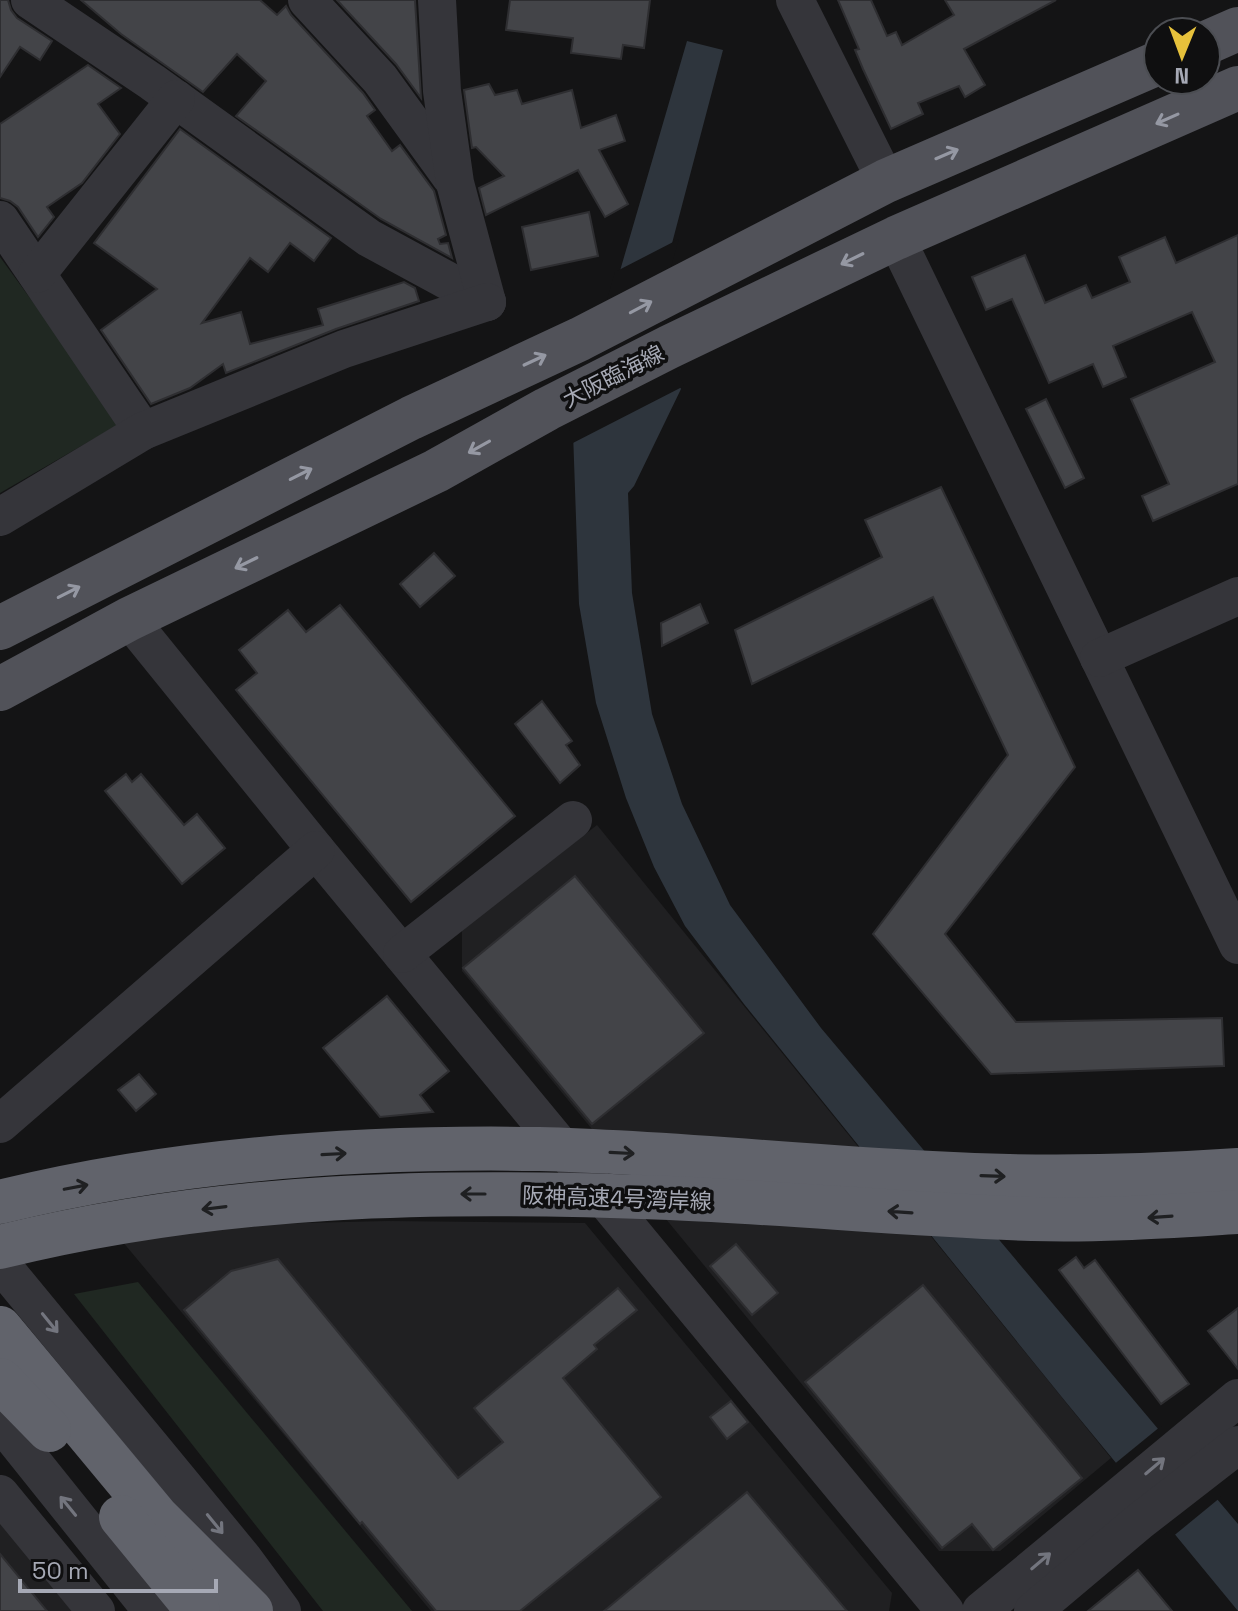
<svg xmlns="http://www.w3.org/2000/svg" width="1238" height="1611" viewBox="0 0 1238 1611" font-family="'Space Grotesk','Noto Sans JP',sans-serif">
<rect width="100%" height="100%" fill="#141415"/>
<g fill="#202022">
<polygon points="597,825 1111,1458 1000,1551 939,1551 462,971 462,930"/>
<polygon points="387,1221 585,1223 892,1593 889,1611 431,1611 122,1241 225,1225"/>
<polygon points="0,1514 79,1611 0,1611"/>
</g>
<g fill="#202822">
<polygon points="0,257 121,423 0,493"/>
<polygon points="138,1282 412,1611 323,1611 74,1294"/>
</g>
<polygon fill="#2e353d" points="687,41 723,50 651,323 681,389 634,486 628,493 632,593 652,714 682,804 730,905 821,1028 1238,1524 1238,1611 1065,1401 744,1004 685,926 654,867 626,798 596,703 579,604 573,432"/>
<g fill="#141415">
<polygon points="679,239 655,323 684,386 569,445 569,431 615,272"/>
<polygon points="1161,1426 1221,1497 1171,1538 1112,1466"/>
</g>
<g fill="#434448" stroke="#2e2e31" stroke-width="2">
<polygon points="0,0 8,0 11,10 17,18 52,41 40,60 20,47 0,77"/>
<polygon points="81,0 260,0 277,15 286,6 291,15 363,93 375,110 367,116 392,151 400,145 434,191 446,235 438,239 440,244 448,243 452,258 381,219 236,116 266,81 237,54 203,92 121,34"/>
<polygon points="337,0 415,0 421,98 396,64"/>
<polygon points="510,0 650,0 644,48 623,45 621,59 571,53 573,38 506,30"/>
<polygon points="838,0 871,0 887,36 896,32 902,45 954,15 945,0 1056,0 964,49 985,85 965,97 959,86 918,103 923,114 891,129 863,69 855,50 859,49"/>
<polygon points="88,65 121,88 98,104 120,134 82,183 47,207 54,217 38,237 18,207 10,201 0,198 0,124"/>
<polygon points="489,84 495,95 517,90 522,104 572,90 581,128 616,115 625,141 599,150 628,204 605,217 578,170 486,215 479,188 504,176 476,147 472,148 464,90"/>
<polygon points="180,129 331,238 314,261 290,243 268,272 250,258 202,323 241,312 250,344 323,325 318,309 404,282 415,288 419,301 336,329 226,373 223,364 190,388 151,404 101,330 157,289 94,243"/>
<polygon points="589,212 598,256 531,270 522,227"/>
<polygon points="1238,235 1238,484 1153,521 1142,496 1169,484 1131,399 1215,362 1192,312 1113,346 1126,377 1103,387 1093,364 1049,383 1012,299 986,310 972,277 1025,255 1045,303 1086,285 1092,298 1130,282 1119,257 1165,237 1176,263"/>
<polygon points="1046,399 1084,478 1065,488 1026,409"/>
<polygon points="941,487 1075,767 945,934 1016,1022 1222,1018 1224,1066 991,1074 873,934 1008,755 933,597 752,684 735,630 882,557 865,520"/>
<polygon points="434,553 455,576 420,607 400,584"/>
<polygon points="700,604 708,623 662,646 661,623"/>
<polygon points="340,605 515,816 411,902 236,690 257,673 239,650 288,610 306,632"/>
<polygon points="542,701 572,741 566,745 580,765 560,783 515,724"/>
<polygon points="126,774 132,782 141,774 184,825 197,814 225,848 182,884 105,791"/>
<polygon points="575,876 704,1033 592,1124 463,968"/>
<polygon points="387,996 449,1071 420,1095 433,1112 380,1117 323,1048"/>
<polygon points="139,1074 156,1094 136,1111 118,1090"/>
<polygon points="736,1244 778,1293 752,1315 710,1266"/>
<polygon points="1076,1257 1084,1268 1095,1260 1189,1384 1161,1404 1059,1270"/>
<polygon points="278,1259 458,1478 503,1442 474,1408 618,1288 637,1310 594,1345 597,1349 563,1378 661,1497 520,1611 436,1611 362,1522 360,1524 184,1310 231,1271"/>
<polygon points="923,1285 1082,1478 993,1550 972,1524 942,1548 805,1382"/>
<polygon points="1238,1308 1238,1369 1208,1331"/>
<polygon points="731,1401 748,1422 727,1439 710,1417"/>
<polygon points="747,1492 847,1611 604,1611"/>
<polygon points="0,1554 47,1611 0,1611"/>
<polygon points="1138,1570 1172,1611 1088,1611"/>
</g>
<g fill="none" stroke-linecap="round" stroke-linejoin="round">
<g stroke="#35353a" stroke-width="38">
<polyline points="30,0 152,82 369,238 487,302"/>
<polyline points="307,0 380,79 451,177"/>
<polyline points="437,0 442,91 455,183 487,302"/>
<polyline points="795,0 886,181"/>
<polyline points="0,220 143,431"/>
<polyline points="896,238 1238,945"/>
<polyline points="37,274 176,99"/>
<polyline points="0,517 143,431 344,349 487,302"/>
<polyline points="129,619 316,850 945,1611"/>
<polyline points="1099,658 1238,596"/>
<polyline points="402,954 573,820"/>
<polyline points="0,1124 316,850"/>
<polyline points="0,1263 243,1558 282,1611"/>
<polyline points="0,1421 152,1611"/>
<polyline points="0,1494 96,1611"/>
<polyline points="981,1611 1238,1398"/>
<polyline points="1033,1611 1140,1521 1238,1445"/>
</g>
<g stroke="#515259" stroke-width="44">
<polyline points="1206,43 1238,29"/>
<polyline points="0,628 411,418 580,339 886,181 1158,63"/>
<polyline points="0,689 129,619 436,471 547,409 669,347 896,238 1238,88"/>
</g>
<g stroke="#61636b" stroke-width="44">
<polyline points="0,1328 157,1517 251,1611"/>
<polyline points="0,1380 49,1430"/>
<polyline points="121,1517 198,1611"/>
</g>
<g stroke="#61636b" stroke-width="44">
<path d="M0,1202c175,-43 359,-56 539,-53 131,3 262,18 393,24 102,6 204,4 306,-3"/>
<path d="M0,1247c223,-55 442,-58 670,-49 121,5 241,17 362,21 69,2 138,-3 206,-7"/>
</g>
</g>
<defs><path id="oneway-shaft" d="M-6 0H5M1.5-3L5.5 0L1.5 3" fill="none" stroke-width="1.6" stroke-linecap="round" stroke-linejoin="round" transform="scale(2)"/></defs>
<g stroke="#9598a3">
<use href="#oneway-shaft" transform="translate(1167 119) rotate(156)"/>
<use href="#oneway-shaft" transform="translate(947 154) rotate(-23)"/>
<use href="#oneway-shaft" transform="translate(852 259) rotate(154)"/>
<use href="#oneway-shaft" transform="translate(641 307) rotate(-28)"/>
<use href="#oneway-shaft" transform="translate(535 360) rotate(-25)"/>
<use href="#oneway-shaft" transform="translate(479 447) rotate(151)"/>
<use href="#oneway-shaft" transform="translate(301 474) rotate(-27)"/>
<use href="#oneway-shaft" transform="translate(246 563) rotate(154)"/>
<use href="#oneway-shaft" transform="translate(69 592) rotate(-27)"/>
</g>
<g stroke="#1f2022">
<use href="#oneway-shaft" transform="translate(622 1153) rotate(3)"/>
<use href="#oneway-shaft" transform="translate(334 1154) rotate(-3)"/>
<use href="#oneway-shaft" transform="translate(993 1176) rotate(2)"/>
<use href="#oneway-shaft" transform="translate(76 1187) rotate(-11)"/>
<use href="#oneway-shaft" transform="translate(473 1194) rotate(-180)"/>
<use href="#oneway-shaft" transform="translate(214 1208) rotate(173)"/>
<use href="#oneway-shaft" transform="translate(900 1212) rotate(-176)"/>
<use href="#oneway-shaft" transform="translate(1160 1217) rotate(176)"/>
</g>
<g stroke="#73757e">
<use href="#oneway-shaft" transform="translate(50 1323) rotate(51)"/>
<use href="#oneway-shaft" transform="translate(1155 1466) rotate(-40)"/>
<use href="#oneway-shaft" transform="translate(68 1506) rotate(-129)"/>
<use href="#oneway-shaft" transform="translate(215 1524) rotate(51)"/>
<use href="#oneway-shaft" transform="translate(1041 1561) rotate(-40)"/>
</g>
<g text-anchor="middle" stroke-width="7" stroke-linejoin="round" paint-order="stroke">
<g font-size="22" fill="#a6a9b5" stroke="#0f0f10">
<text transform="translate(613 376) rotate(-27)" y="8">大阪臨海線</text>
<text transform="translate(617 1198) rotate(2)" y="8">阪神高速4号湾岸線</text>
</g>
</g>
<g transform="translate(1182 56) rotate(181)"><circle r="38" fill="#0f0f10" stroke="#4b4d52" stroke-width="2"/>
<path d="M0-6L14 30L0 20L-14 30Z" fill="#e6c13b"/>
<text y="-12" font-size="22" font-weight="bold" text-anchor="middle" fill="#a6a9b5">N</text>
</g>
<path d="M20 1579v12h196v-12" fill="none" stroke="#a6a9b5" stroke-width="4"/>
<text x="32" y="1579" font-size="24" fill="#a6a9b5" stroke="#0f0f10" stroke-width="6" paint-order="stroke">50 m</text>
</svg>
